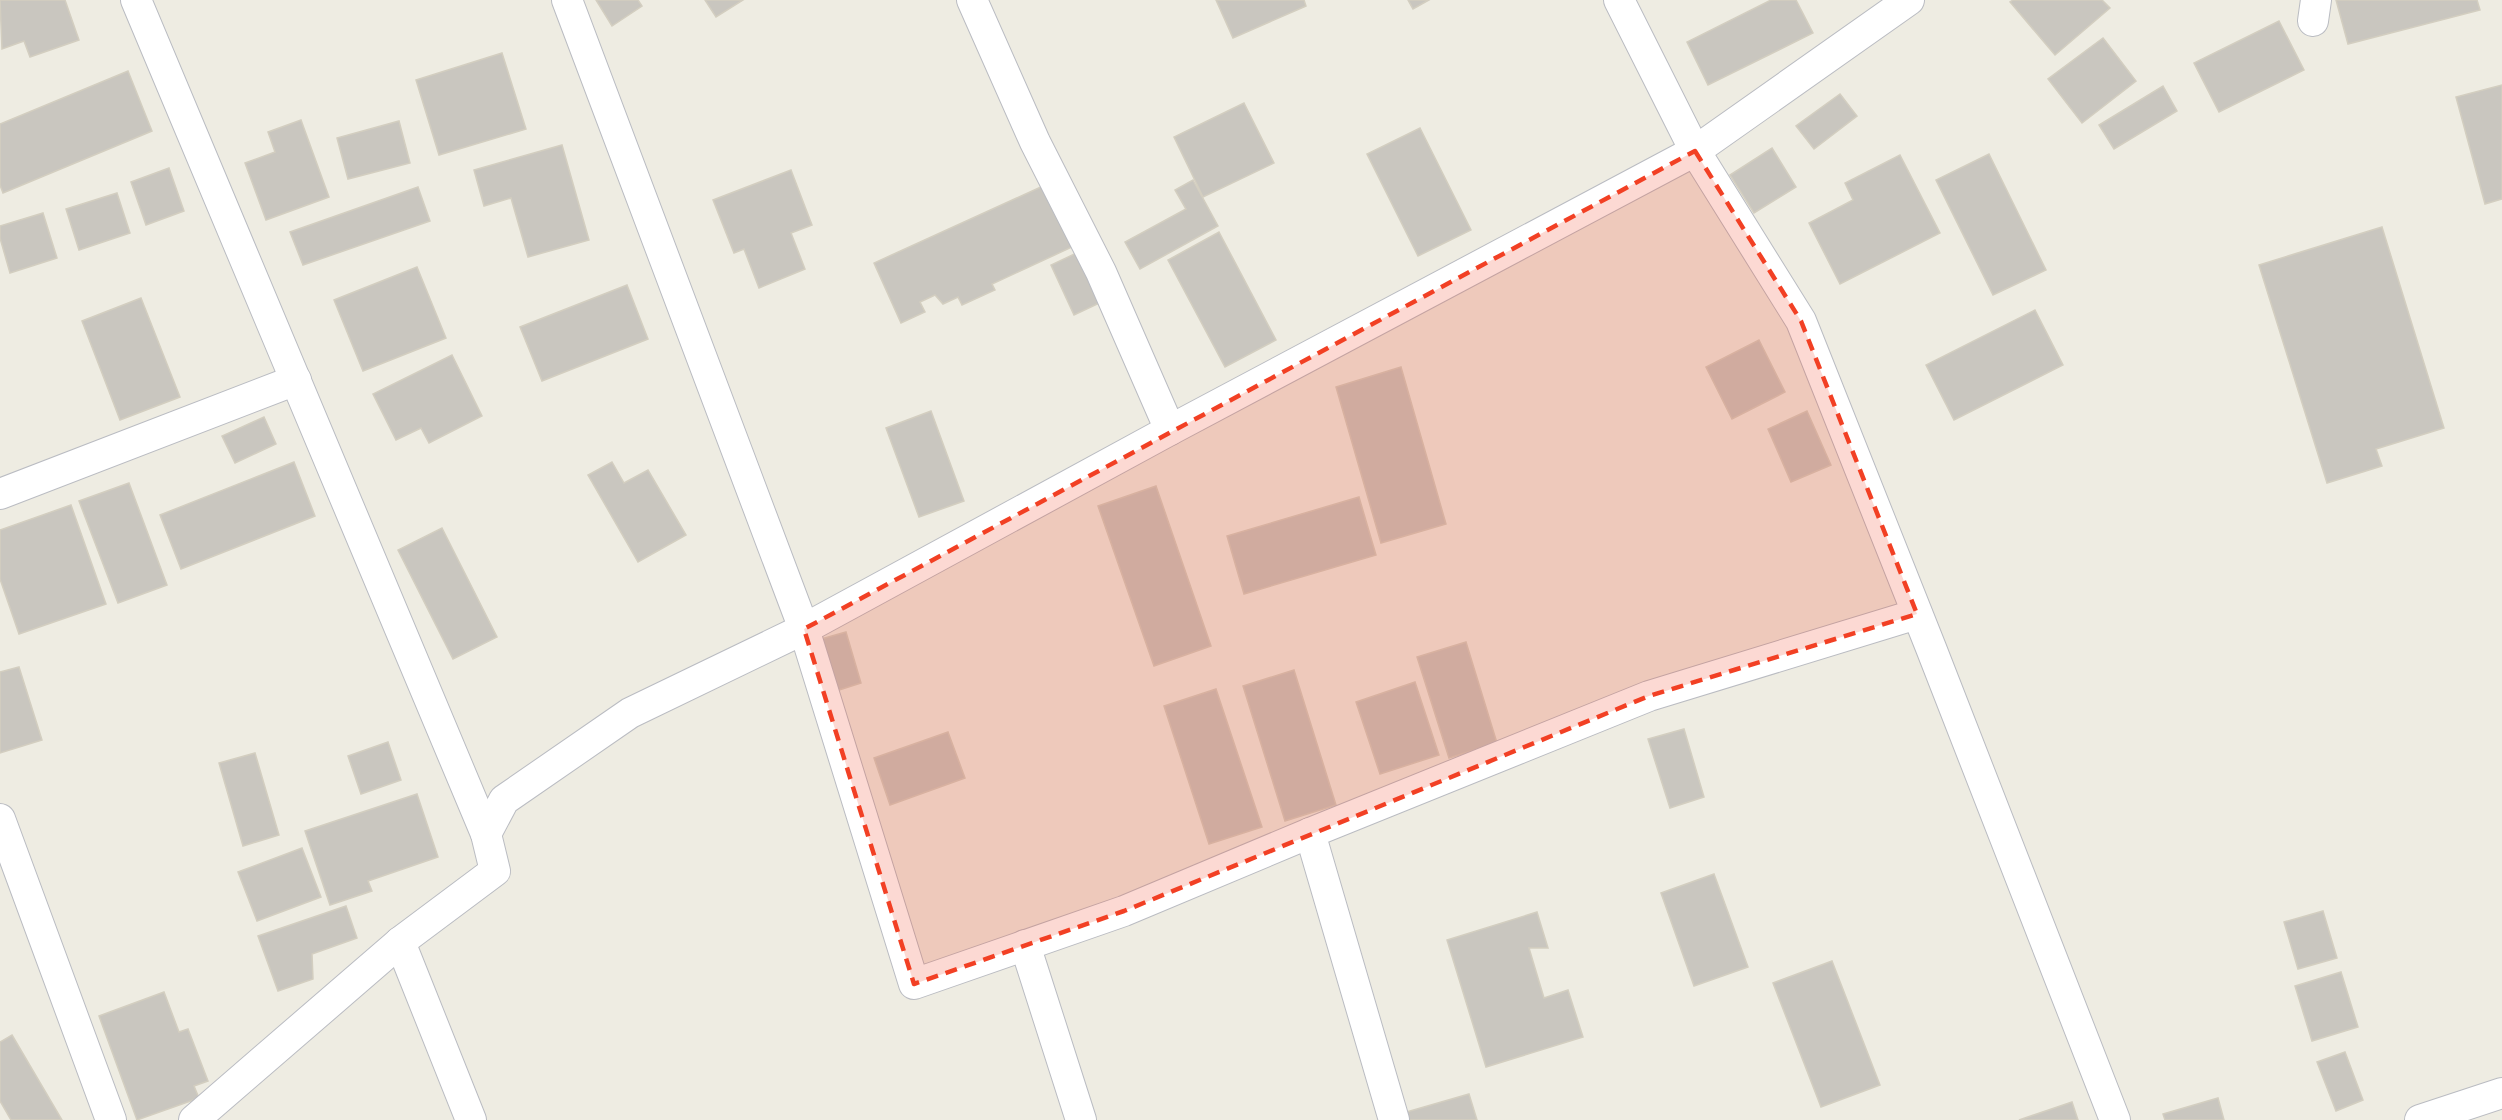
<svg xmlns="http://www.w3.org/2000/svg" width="2502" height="1120" viewBox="0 0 2502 1120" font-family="'Source Sans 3',sans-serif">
<rect width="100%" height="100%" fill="#eeece2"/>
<g fill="#c9c6bf" stroke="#d3cec0" stroke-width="1.5">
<polygon points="0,0 65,0 79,40 30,57 24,41 2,49"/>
<polygon points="596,0 638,0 642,6 612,26"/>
<polygon points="705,0 743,0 716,17"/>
<polygon points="1216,0 1304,0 1306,6 1233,38"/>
<polygon points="1408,0 1429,0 1413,9"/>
<polygon points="1771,0 1796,0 1813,33 1708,85 1687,42"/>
<polygon points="2013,0 2102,0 2110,8 2055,55 2010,2"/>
<polygon points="2336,0 2477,0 2480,10 2348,44"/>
<polygon points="2279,21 2304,70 2219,112 2194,63"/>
<polygon points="2103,38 2136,81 2082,123 2048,79"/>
<polygon points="502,53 526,129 439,155 416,80"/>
<polygon points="128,71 152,131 3,193 0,185 0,124"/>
<polygon points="2502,85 2502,199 2485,204 2456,97"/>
<polygon points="2163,86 2177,111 2114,149 2099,125"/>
<polygon points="1840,94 1857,116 1814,149 1796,126"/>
<polygon points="1244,103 1274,163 1203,197 1174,137"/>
<polygon points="301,120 329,197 266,220 245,163 275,152 268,132"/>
<polygon points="399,121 410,163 348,179 337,138"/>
<polygon points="1420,128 1471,230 1418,256 1367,154"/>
<polygon points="562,145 589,240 528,257 511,198 484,206 474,170"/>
<polygon points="1772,148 1796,187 1754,213 1730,175"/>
<polygon points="1989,154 2046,270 1993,295 1936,180"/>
<polygon points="1900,155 1940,233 1840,284 1809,223 1853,200 1845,183"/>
<polygon points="169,168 184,211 146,225 131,182"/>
<polygon points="791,170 812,225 791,233 805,269 759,288 744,249 734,253 713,200"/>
<polygon points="1193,180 1218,226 1140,269 1125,242 1186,209 1175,190"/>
<polygon points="1043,186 1072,247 992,284 995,290 962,305 958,297 943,304 935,295 920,302 925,312 901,323 874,263"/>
<polygon points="418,187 430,221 303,265 290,232"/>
<polygon points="117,193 130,233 79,250 66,209"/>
<polygon points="43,213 57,258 10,273 0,238 0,226"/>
<polygon points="2382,227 2444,428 2376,449 2382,466 2327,483 2259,265"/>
<polygon points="1219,232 1276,340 1225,367 1168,260"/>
<polygon points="1083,250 1106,300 1074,315 1051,265"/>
<polygon points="417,267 446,338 363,371 334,300"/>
<polygon points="627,285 648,339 542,381 520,327"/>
<polygon points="141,298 180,397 120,420 82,321"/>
<polygon points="2035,310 2063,365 1954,420 1926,365"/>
<polygon points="1759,340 1785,392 1732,419 1706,367"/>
<polygon points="452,355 482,416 429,443 421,428 396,440 373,394"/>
<polygon points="1401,367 1446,524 1381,543 1336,387"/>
<polygon points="931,411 964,501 919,517 886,428"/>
<polygon points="1807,411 1831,465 1791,482 1768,429"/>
<polygon points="264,417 276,444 235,463 222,436"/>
<polygon points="294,462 315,516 181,569 160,515"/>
<polygon points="612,462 624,483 648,470 686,535 638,562 588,475"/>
<polygon points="129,483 167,585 118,603 79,501"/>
<polygon points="1156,486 1211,646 1154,666 1098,506"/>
<polygon points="1359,497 1376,555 1244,594 1227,536"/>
<polygon points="71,505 106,604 19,634 0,579 0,530"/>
<polygon points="442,528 497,637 453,659 398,550"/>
<polygon points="846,632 861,683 836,691 821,639"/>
<polygon points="1466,642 1497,743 1449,758 1417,657"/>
<polygon points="19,667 42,740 0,753 0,672"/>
<polygon points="1294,670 1336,805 1285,821 1243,686"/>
<polygon points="1415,682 1439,755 1380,774 1356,702"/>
<polygon points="1216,689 1262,827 1209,844 1164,706"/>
<polygon points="1684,729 1704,797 1670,808 1648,739"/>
<polygon points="948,732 965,778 890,805 874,758"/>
<polygon points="388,742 401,780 361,794 348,756"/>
<polygon points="255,753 279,835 243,846 219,763"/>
<polygon points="417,794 438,857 368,881 372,891 330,905 305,831"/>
<polygon points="302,848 321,897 257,921 238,872"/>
<polygon points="1714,874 1748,967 1694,986 1661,893"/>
<polygon points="346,906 357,938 312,954 313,979 278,991 258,936"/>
<polygon points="2323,911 2337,958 2298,969 2284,922"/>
<polygon points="1537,912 1548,948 1529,948 1544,998 1568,990 1583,1037 1486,1067 1447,940"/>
<polygon points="1832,961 1880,1085 1821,1107 1773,983"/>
<polygon points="2341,972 2358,1027 2312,1041 2295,986"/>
<polygon points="164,992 179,1032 188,1029 208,1081 194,1086 199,1098 137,1120 99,1016"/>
<polygon points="12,1035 62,1120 11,1120 0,1101 0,1042"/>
<polygon points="2345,1052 2363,1100 2336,1111 2317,1062"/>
<polygon points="1469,1094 1477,1120 1405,1120 1403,1113"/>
<polygon points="2218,1098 2224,1120 2165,1120 2163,1114"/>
<polygon points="2072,1102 2078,1120 2019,1120"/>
</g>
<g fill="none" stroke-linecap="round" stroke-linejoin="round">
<defs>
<g id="street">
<polyline points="136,0 486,834"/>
<polyline points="567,0 804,629 914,984 1124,911 1310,833 1649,696 1917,614"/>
<polyline points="972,0 1035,142 1101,272 1170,430"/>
<polyline points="1619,0 1695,151 1801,321 1931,648 2115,1120"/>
<polyline points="2313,21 2316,0"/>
<polyline points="0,494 296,380"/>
<polyline points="0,819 111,1120"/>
<polyline points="1310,833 1394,1120"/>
<polyline points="400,942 471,1120"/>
<polyline points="1025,945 1081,1120"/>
<polyline points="194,1120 400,942 495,871 486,834 504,800 630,713 804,629 1170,430 1695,151 1909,0"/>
<polyline points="2420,1120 2502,1093"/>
</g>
</defs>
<use href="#street" stroke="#babcc2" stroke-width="32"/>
<use href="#street" stroke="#fff" stroke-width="30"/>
</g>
<path fill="#f24024" fill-opacity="0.2" stroke="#f24024" stroke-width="4.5" stroke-dasharray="12 8" stroke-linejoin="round" d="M1695,151l106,170 116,293 -268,82 -525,215 -210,73 -110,-355z"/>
</svg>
